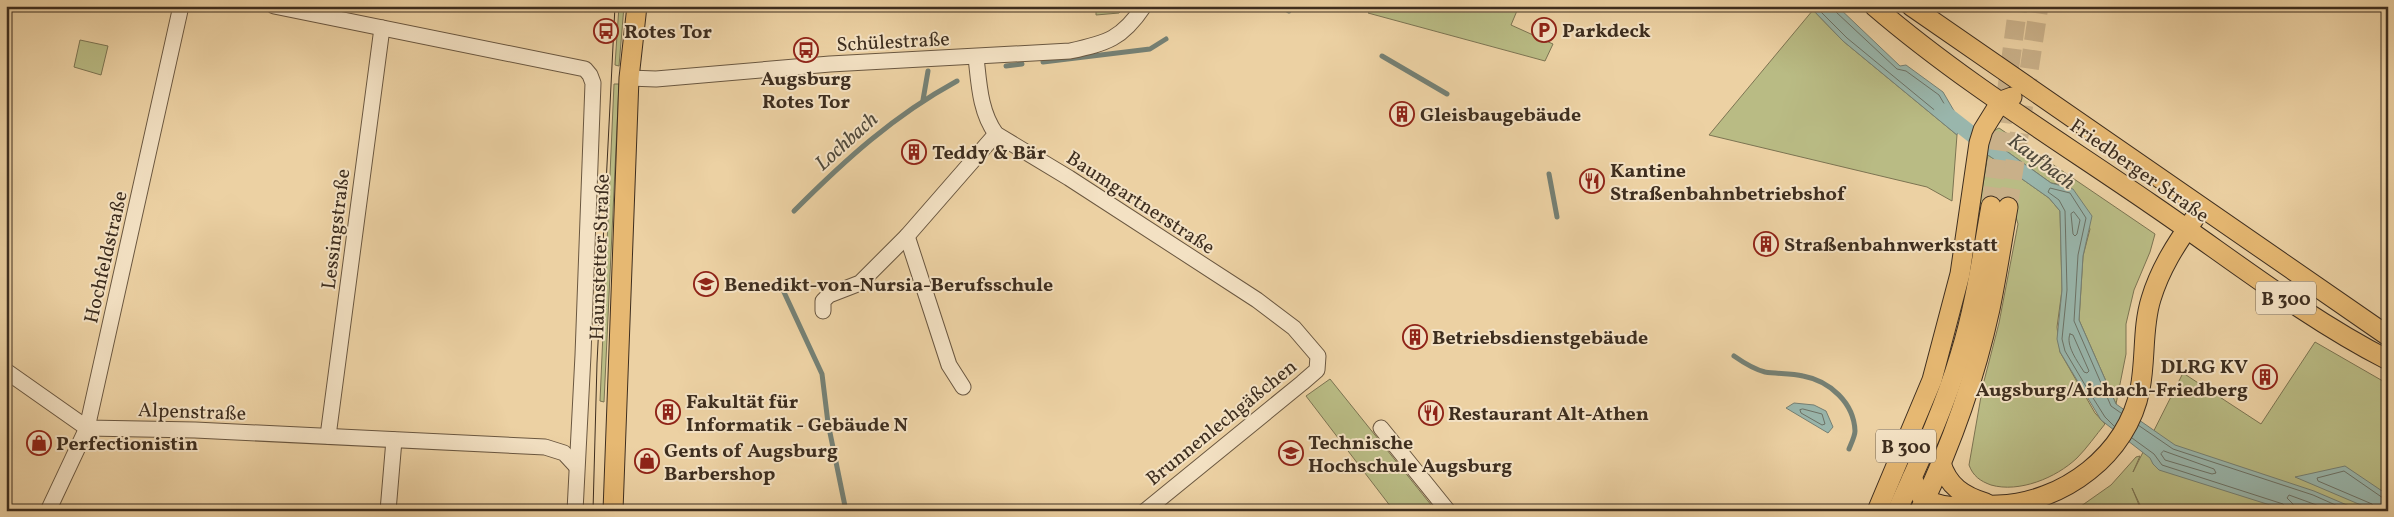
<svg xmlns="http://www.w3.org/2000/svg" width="2394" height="517" viewBox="0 0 2394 517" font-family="Vollkorn,serif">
<rect width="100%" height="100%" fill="#ecd1a3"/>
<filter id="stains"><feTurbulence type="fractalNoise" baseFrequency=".004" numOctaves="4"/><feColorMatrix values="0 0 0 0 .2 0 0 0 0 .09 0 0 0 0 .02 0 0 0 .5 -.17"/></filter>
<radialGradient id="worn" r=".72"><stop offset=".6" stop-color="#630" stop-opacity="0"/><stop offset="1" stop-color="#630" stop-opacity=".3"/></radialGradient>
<g fill="#b9bb84" stroke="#7c7452">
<polygon points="619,6 624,6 619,66 615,65"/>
<polygon points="1096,6 1125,6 1119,13 1096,15"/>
<polygon points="1375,6 1519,6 1511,25 1553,44 1545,61 1368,13"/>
<polygon points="1813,10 1843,41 1957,135 1952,201 1927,187 1709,135"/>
<polygon points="80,40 108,46 101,75 74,67"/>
<polygon points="614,84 619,84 604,402 600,401"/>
<polygon points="1999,128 2155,234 2150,252 2134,290 2126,324 2126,354 2116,404 2079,320 2083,256 2090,229 2065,185 2051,183 1991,140 1995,130"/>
<path d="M1988,155l61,43 11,13 2,79 -5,37 3,25 35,61 10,11c-9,11 -18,24 -28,34 -21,20 -58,35 -86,27 -11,-4 -18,-9 -22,-20l14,-80 16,-62 19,-99 -3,-10 -38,5z"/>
<polygon points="2315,342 2388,384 2388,511 2137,511 2140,505 2132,488 2139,505 2136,511 2074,511 2111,485 2136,457 2140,456 2133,472 2183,373 2261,424"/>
<polygon points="1330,379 1436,511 1394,511 1306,396"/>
</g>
<g fill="#99b6ac" stroke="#758074">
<polygon points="1816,6 1837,6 1900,66 1906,65 1943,92 1960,121 1957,135 1843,41 1813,10"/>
<polygon points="1991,140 2051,183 2073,189 2092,216 2083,256 2079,320 2116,404 2175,445 2314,491 2361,511 2289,511 2159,470 2153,464 2150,458 2101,420 2060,352 2057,339 2062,290 2060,211 2049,198 1988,155"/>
<polygon points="1794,403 1814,405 1826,411 1833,427 1828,433 1786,408"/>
<polygon points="2345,466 2388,495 2388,511 2375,511 2295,477"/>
</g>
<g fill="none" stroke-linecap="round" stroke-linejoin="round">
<g stroke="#6c7266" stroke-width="1">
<polyline points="1820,6 1820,11 1847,38 1949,122 1952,122 1953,119 1939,95 1906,71 1897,69 1836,12 1834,6"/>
<polygon points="2074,212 2080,220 2077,234 2075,236 2073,234 2071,214"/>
<path d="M2070,334l3,1 16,36 -2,2 -3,-1c-6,-10 -19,-27 -14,-38z"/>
<polygon points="1803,409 1822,414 1825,424 1822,425 1801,413 1800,410"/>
<polyline points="2138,425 2173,449 2313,495 2349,511"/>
<polyline points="2114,426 2105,417 2088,390 2065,351 2062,339 2067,290 2065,211 2059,200 2048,192 2050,188 2070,193 2086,218 2078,255 2074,321 2111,406 2121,413"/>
<polyline points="2132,438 2154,454 2162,465 2283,504 2287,511"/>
<polygon points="2164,451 2214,469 2216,473 2212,474 2165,460 2161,454"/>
<polyline points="2294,511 2293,504 2287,498 2289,495 2333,511"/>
<polyline points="2375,511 2372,504 2318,481 2317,478 2344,471 2383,498 2388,498"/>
</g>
<g stroke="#758074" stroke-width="5">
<polyline points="1280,6 1289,11"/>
<polyline points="1382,56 1447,94"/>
<polyline points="1043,62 1150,49 1166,39"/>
<polyline points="1006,66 1022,64"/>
<polyline points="923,100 928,71"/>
<polyline points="1549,174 1557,217"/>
<path d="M794,211c51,-51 99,-95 163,-130"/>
<polyline points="783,290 822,374 828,423 846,511"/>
<path d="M1734,356c10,7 19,13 31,16 12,2 26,1 38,4 27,5 51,27 52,55 0,5 -4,13 -6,18"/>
</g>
<polyline stroke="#99b6ac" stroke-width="16" points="1942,111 1988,147"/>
<g stroke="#c9b089" stroke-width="19" stroke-dasharray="19 9" stroke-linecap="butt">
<polyline points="1991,206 2018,6"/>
<polyline points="2008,207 2039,6"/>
</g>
<defs>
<g id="minor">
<polyline points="274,6 585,69 590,75 593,83 583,355 575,511"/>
<path d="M976,57c3,27 4,55 20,77l73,44 188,122 37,28 24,28 -1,14 -15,13 -157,128"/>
<path d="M629,78l27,1 174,-15 240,-13c37,-8 52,-12 74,-45"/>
<polyline points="907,236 949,365 963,387"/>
<polyline points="823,311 823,301 829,295 860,283 907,236 996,134"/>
<polyline points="6,371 87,428 195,430 545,447 564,453 576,466"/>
<polyline points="1381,428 1448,511"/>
<polyline points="328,436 382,28"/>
<polyline points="48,511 87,428 181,6"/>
<polyline points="388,511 394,440"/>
</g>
<g id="major">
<path d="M1874,6c86,74 184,134 277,198 78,53 153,113 237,156"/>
<polyline points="1911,6 2388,336"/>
<path d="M1941,463c7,23 22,33 45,40"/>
<path d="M1912,478l9,18c21,16 53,10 77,9 65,-2 130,-51 142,-116 6,-30 2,-61 11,-90 9,-30 25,-55 43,-80"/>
<path d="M1920,510c31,-64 55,-132 70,-201 7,-34 12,-68 18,-102"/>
<polyline points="613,511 629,78 637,6"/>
<polyline points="1877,511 1932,380 1960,274 1979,143 1983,130 2001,101 2012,97"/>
<path d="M1897,511c23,-51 47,-102 63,-156 15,-48 22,-99 31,-149"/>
</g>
</defs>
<use href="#minor" stroke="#6a5740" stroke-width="17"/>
<use href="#major" stroke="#3e2e1f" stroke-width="21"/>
<use href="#minor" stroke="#f3e1c3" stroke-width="15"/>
<use href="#major" stroke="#e6b872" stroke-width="19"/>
<polyline stroke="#3e2e1f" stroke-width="1" points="593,511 597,363 615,6"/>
</g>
<defs>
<symbol id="parking-ring" viewBox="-11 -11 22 22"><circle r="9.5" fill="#f3e1c3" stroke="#8f2418" stroke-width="1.5"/><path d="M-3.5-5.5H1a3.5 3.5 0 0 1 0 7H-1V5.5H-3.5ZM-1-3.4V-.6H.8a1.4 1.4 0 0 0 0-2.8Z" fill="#8f2418"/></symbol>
<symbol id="bus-ring" viewBox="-11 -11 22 22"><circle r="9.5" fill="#f3e1c3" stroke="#8f2418" stroke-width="1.5"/><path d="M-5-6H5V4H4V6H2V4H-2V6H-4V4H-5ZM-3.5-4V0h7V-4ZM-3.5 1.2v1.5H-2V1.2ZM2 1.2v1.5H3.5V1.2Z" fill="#8f2418"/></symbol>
<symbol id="building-ring" viewBox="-11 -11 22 22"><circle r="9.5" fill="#f3e1c3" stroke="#8f2418" stroke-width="1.5"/><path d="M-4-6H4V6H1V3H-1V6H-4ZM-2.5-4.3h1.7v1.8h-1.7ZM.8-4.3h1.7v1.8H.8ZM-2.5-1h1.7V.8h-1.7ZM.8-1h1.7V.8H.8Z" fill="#8f2418"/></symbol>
<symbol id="restaurant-ring" viewBox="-11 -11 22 22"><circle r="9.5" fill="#f3e1c3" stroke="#8f2418" stroke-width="1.5"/><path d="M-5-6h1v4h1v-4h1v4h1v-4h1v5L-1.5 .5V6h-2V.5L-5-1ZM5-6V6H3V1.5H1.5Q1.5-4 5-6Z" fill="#8f2418"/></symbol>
<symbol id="school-ring" viewBox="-11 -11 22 22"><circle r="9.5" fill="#f3e1c3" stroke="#8f2418" stroke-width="1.5"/><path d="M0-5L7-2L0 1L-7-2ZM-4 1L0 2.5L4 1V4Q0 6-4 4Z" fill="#8f2418"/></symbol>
<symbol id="shop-ring" viewBox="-11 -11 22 22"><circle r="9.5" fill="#f3e1c3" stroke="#8f2418" stroke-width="1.5"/><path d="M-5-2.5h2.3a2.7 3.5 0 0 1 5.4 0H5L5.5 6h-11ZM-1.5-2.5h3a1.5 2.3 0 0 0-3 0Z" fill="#8f2418"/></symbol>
<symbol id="university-ring" viewBox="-11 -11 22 22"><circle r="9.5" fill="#f3e1c3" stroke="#8f2418" stroke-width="1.5"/><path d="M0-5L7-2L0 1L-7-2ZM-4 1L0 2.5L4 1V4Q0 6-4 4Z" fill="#8f2418"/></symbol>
</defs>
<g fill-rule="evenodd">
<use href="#parking-ring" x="1530" y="16" width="28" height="28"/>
<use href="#bus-ring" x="592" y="17" width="28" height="28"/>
<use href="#bus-ring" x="792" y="36" width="28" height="28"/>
<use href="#building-ring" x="1388" y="100" width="28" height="28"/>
<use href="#building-ring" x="900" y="138" width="28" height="28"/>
<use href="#restaurant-ring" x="1578" y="167" width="28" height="28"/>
<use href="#building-ring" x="1752" y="230" width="28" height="28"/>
<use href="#school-ring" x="692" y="270" width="28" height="28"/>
<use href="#building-ring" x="1401" y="323" width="28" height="28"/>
<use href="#building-ring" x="2251" y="363" width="28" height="28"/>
<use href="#building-ring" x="654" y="398" width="28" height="28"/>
<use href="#restaurant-ring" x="1417" y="399" width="28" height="28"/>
<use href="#shop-ring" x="25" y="429" width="28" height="28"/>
<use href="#university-ring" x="1277" y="439" width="28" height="28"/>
<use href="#shop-ring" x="633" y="447" width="28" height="28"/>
</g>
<g text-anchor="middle" stroke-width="4" stroke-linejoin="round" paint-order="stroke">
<g fill="#f3e1c3" stroke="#746450" stroke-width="1">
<rect x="2256" y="281.5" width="60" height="33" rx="4"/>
<rect x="1876" y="429.5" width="60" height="33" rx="4"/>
</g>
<g font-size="19" font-weight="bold" fill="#3e2e1f">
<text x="2286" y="305">B 300</text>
<text x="1906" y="453">B 300</text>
</g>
<g font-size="20" font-weight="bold" fill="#3e2e1f" stroke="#f3e1c3" text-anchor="start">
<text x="1562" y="37">Parkdeck</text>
<text x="624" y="38">Rotes Tor</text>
<text x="806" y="85" text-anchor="middle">Augsburg<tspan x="806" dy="23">Rotes Tor</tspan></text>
<text x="1420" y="121">Gleisbaugebäude</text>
<text x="932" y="159">Teddy &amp; Bär</text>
<text x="1610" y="177">Kantine<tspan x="1610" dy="23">Straßenbahnbetriebshof</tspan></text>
<text x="1784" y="251">Straßenbahnwerkstatt</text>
<text x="724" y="291">Benedikt-von-Nursia-Berufsschule</text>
<text x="1432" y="344">Betriebsdienstgebäude</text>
<text x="2248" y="373" text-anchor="end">DLRG KV<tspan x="2248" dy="23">Augsburg/Aichach-Friedberg</tspan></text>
<text x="686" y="408">Fakultät für<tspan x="686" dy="23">Informatik - Gebäude N</tspan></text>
<text x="1448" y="420">Restaurant Alt-Athen</text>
<text x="1308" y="449">Technische<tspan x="1308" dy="23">Hochschule Augsburg</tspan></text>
<text x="56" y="450">Perfectionistin</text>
<text x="664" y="457">Gents of Augsburg<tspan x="664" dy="23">Barbershop</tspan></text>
</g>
<g font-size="20" fill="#3e2e1f" stroke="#f3e1c3">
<text transform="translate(893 41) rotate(-3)" y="7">Schülestraße</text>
<text transform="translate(2140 170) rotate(35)" y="7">Friedberger Straße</text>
<text transform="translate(1141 202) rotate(33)" y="7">Baumgartnerstraße</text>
<text transform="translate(335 229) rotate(-83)" y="7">Lessingstraße</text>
<text transform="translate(105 257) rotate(-77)" y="7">Hochfeldstraße</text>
<text transform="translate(599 257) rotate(-88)" y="7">Haunstetter Straße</text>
<text transform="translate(192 411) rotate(2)" y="7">Alpenstraße</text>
<text transform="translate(1221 422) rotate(-39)" y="7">Brunnenlechgäßchen</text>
</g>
<g font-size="21" font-style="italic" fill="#50493b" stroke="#f3e1c3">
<text transform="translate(846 141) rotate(-42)" y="7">Lochbach</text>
<text transform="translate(2042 161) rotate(37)" y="7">Kaufbach</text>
</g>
</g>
<rect width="2394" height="517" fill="none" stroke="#ecd1a3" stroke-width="25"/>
<rect x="8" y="8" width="2379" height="502" fill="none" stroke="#3e2e1f" stroke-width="2.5"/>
<rect x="12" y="12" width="2369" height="492" fill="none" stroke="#3e2e1f"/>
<rect width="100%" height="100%" filter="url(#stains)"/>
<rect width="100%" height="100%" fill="url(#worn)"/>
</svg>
